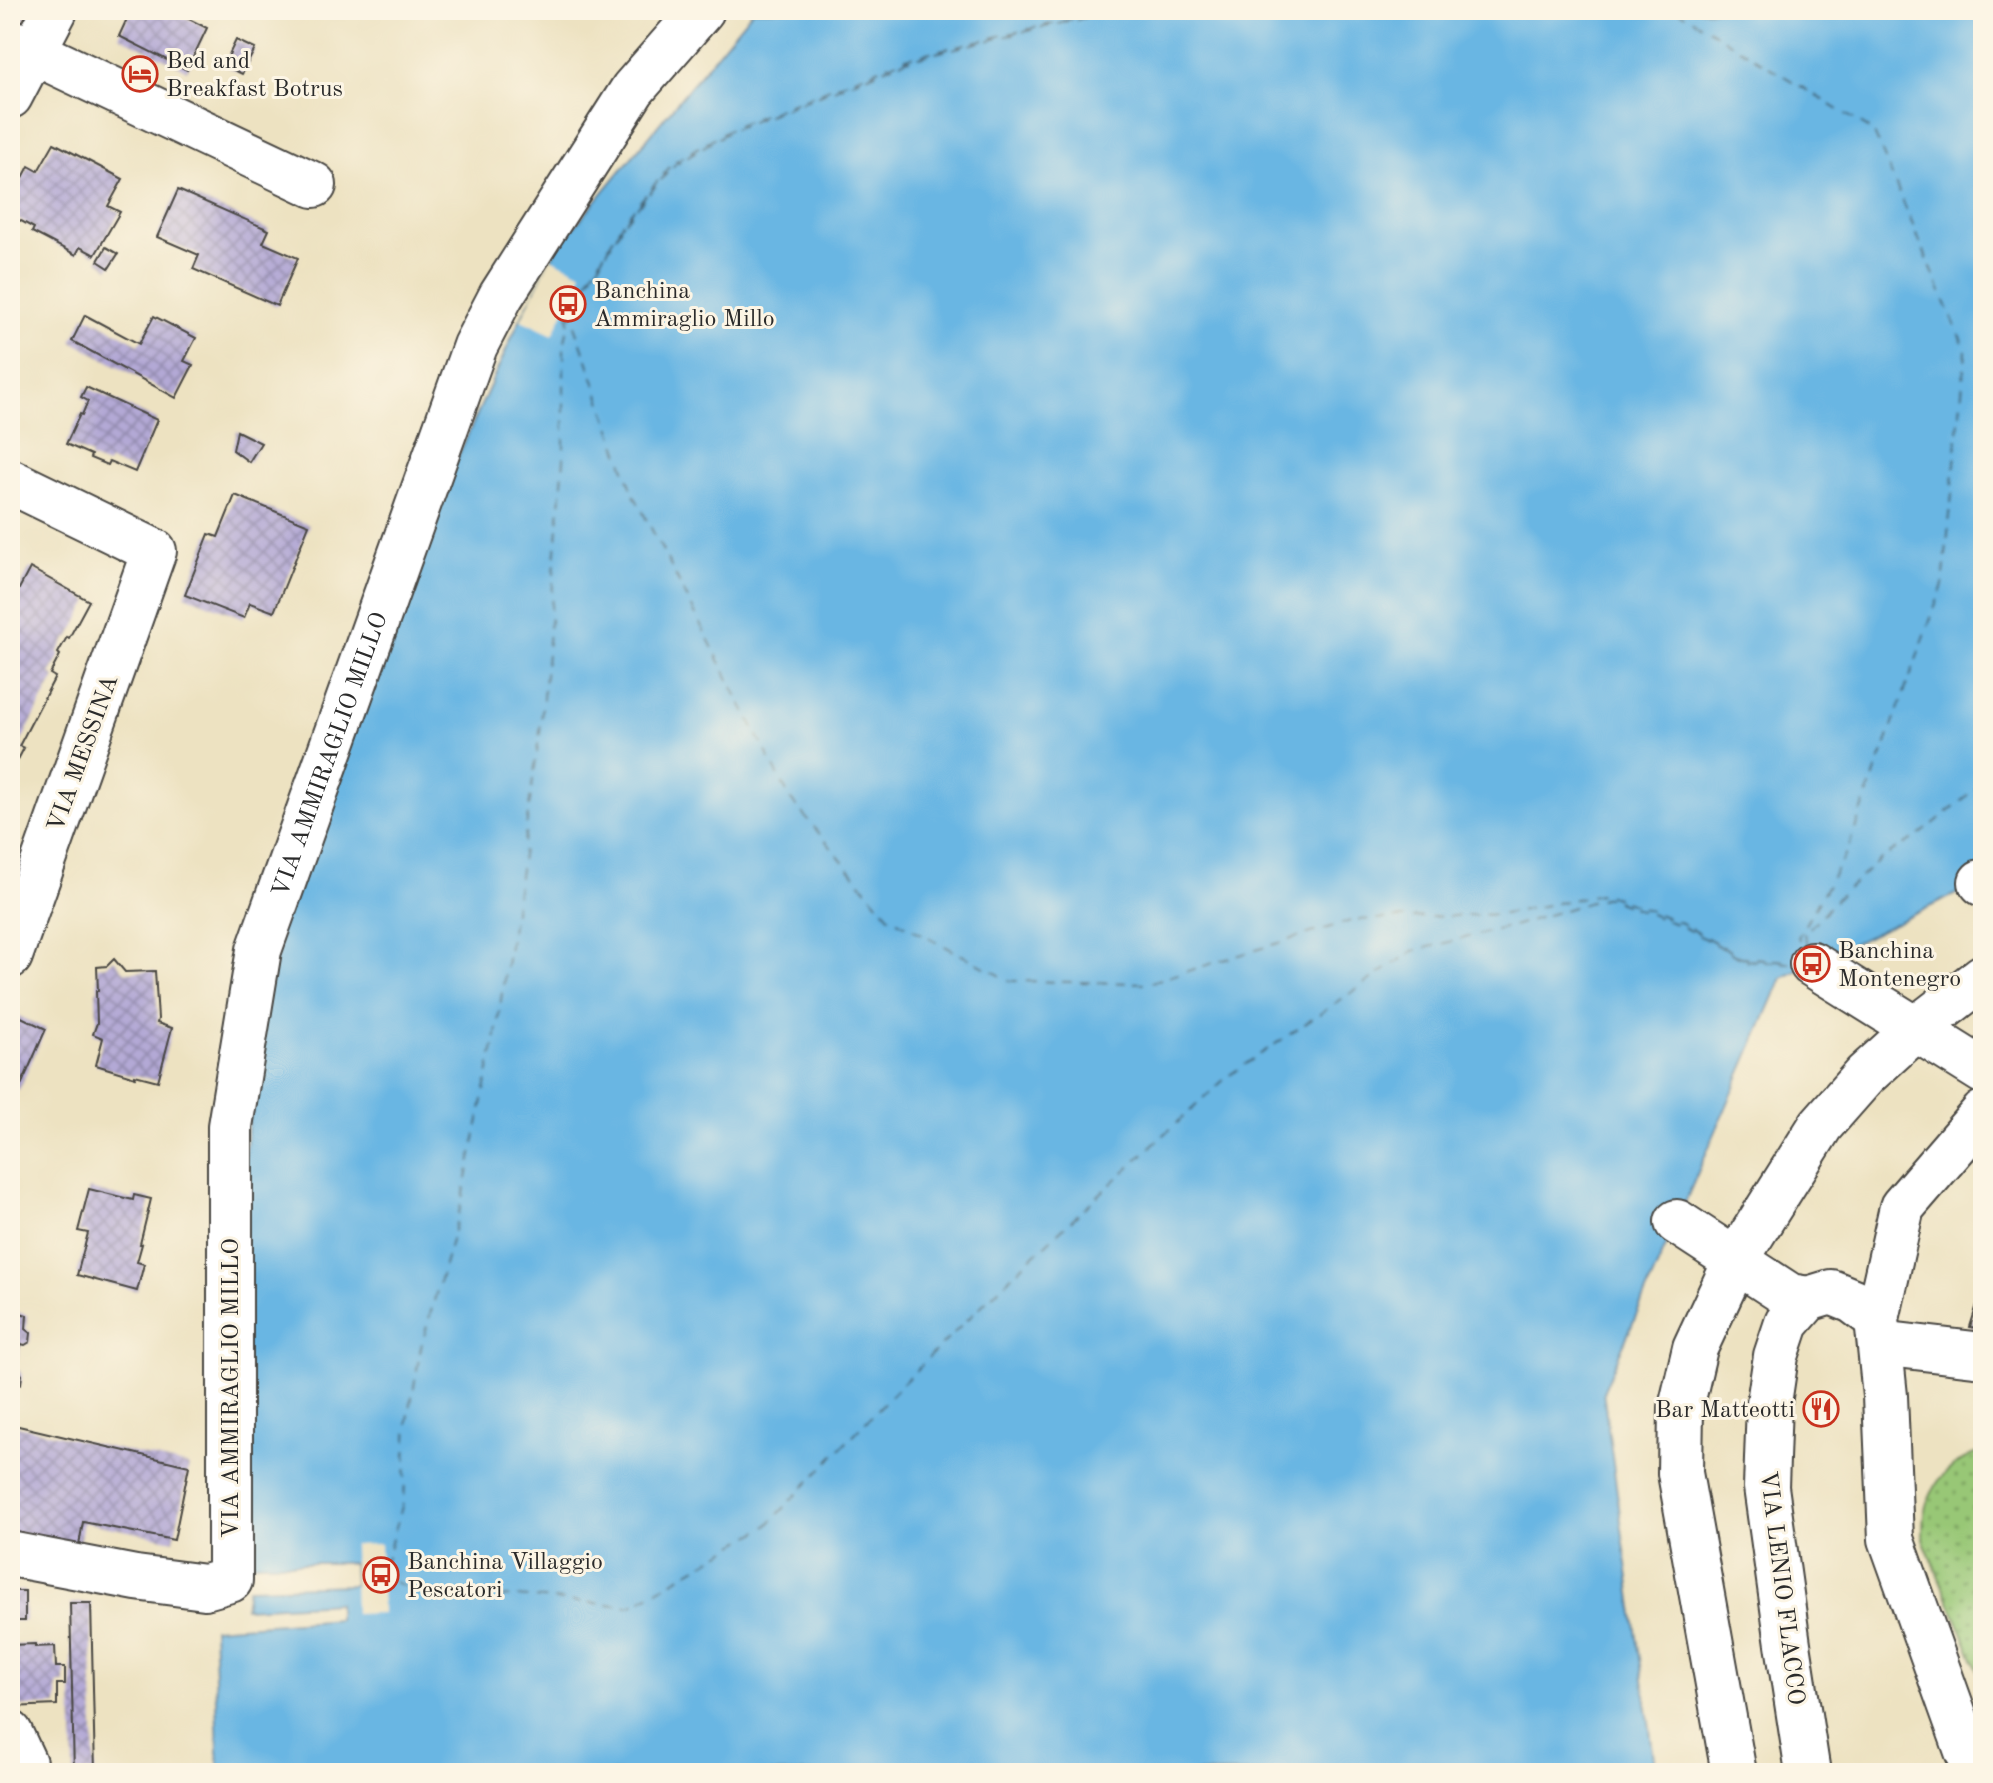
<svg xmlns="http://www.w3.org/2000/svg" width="1993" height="1783" viewBox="0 0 1993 1783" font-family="'Old Standard TT',serif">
<defs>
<pattern id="grass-dots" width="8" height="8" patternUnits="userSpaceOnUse" patternTransform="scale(2)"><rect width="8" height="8" fill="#98c776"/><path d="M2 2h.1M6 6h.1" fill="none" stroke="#7ca261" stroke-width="1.8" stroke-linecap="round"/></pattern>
<pattern id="building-cross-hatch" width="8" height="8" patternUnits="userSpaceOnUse" patternTransform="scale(2)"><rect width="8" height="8" fill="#b3a9d5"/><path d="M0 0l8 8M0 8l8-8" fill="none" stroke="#928aad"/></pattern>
</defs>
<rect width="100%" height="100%" fill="#fcf5e5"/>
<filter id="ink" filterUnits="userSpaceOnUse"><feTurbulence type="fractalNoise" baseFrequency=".0125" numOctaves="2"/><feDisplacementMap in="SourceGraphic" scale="16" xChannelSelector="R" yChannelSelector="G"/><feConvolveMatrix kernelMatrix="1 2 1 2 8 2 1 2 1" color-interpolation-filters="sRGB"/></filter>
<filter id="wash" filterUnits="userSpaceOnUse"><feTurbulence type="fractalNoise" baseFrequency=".006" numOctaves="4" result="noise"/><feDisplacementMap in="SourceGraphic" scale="32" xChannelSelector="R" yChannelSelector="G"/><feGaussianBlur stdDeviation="1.8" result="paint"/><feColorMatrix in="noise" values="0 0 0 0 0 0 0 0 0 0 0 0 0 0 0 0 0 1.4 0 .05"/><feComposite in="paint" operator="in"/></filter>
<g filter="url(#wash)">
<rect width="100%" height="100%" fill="#ede2c1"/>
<path fill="url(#grass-dots)" stroke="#627950" stroke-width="2" d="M1983,1451v232l-60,-144c0,-8 0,-17 1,-26 7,-31 29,-53 59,-62z"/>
<polygon fill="#69b6e3" stroke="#4a7087" stroke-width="2" points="753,10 1983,10 1983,881 1782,978 1603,1392 1656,1773 219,1773 213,1628 338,1619 338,1603 245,1608 248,1588 354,1585 353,1563 242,1563 239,1237 256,1028 281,915 426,527 518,324 557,248"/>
<g fill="#ede2c1">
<polygon points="551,258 582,273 553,335 521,320"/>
<polygon points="380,1544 382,1613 355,1614 353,1545"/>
</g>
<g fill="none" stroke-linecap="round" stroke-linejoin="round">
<g stroke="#415c6b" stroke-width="2" stroke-dasharray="10 8" stroke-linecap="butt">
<polyline points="1125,10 1081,17 905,58 732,127 674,162 624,220 593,272 568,304 569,321 564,346 564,460 540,732 495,1041 463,1198 421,1347 408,1420 404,1500 381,1575 417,1593 449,1599 516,1597 630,1606 766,1527 899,1387 1023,1265 1228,1076 1413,951 1516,925 1606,897 1683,927 1744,960 1791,963"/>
<polyline points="1677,10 1873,131 1966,351 1943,585 1848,849 1798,937 1803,945"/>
<polyline points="587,282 594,273 625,221 675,164 733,129 906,60 1083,18 1137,10"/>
<polyline points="569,308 634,495 791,800 890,917 1011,981 1148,983 1354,920 1504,914 1604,893 1681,923 1741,957 1787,961"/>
<polyline points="1807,943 1804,934 1838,897 1881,859 1921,834 1983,783"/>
</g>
</g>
<g id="blocks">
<g fill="url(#building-cross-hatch)">
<polygon points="10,10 29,10 21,25 10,19"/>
<polygon points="131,10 171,10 207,28 187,70 119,36"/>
<polygon points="236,40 255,49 242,74 224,65"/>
<polygon points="54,143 123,179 108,206 120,212 95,255 80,247 76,255 32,232 34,228 10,215 10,192 14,195 29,166 38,171"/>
<polygon points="178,190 269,230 263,243 298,258 277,306 193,269 199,255 157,237"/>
<polygon points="106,247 118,254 109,268 98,261"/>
<polygon points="85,315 139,344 154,316 196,338 184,361 193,365 176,398 72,341"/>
<polygon points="86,387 157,420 135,472 109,461 107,465 90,458 91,455 66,444 80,414 82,415 88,401 81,397"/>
<polygon points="237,431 261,443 249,462 233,450"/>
<polygon points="235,495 309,525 274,612 250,603 244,618 185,595 209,534 218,537"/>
<polygon points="30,568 89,601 69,638 67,637 58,653 60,655 50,674 55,677 19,746 24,748 10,775 10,606"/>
<polygon points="114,959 125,972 155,971 158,1019 157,1023 172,1028 158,1081 135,1075 135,1077 96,1065 103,1038 93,1034 97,1023 96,991 98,991 97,967 107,966"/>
<polygon points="15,1014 46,1029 19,1090 10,1085 10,1018 12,1019"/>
<polygon points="89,1189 133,1200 134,1195 151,1199 140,1244 142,1244 137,1262 144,1264 137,1291 77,1275 88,1233 78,1231"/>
<polygon points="1982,1289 1983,1289 1983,1329 1970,1327"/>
<polygon points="10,1310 27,1315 26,1329 31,1333 30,1342 25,1345 21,1344 15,1371 19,1370 22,1375 21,1384 13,1386 11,1395"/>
<polygon points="10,1424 189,1466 174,1540 83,1522 79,1545 10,1532"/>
<rect x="10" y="1591" width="15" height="30"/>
<polygon points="70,1603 91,1603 95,1773 74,1773"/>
<polygon points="35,1644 35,1647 55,1646 56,1667 65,1667 65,1684 57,1684 57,1705 10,1707 10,1645"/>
</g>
</g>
</g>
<g filter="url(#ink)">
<use href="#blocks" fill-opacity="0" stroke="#484642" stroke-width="2"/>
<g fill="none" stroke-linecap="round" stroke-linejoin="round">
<defs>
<g id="minor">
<polyline points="10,41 314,185"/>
<polyline points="10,96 55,10"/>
<polyline points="10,481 154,551 10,956"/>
<polyline points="1981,882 1983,884"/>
<polyline points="1812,964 1983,1071"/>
<polyline points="1677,1222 1790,1296 1808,1299"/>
<polyline points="1880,1343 1983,1355"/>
<path id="s1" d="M10,1554l126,24 69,9 25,-7v-454l29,-176 216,-604 26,-50 132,-207 69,-79"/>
<polyline points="10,1733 24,1763 24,1773"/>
<polyline points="1734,1773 1680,1473 1681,1408 1695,1348 1736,1260 1821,1125 1865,1075 1916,1029 1983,977"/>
<polyline points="1808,1773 1788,1644 1766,1487 1769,1403 1776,1356 1787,1323 1808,1299 1831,1292 1853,1301 1877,1319"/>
<polyline points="1980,1773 1967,1751 1891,1539 1885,1396 1877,1319 1902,1207 1983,1113"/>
</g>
</defs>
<use href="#minor" stroke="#484642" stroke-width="48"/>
<use href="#minor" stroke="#fff" stroke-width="44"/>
</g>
</g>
<defs>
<symbol id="hotel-ring" viewBox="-11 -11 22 22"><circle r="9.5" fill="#fcf5e5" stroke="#c8321e" stroke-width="1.5"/><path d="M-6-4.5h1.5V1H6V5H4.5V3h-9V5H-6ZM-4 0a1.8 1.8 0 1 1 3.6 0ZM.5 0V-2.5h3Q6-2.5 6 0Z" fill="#c8321e"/></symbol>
<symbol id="bus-ring" viewBox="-11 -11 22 22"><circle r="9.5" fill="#fcf5e5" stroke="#c8321e" stroke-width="1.5"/><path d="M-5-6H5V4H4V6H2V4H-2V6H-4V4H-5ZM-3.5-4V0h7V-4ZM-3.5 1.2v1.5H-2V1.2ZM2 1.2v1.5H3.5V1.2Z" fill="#c8321e"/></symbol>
<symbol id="restaurant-ring" viewBox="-11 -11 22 22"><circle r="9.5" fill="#fcf5e5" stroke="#c8321e" stroke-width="1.5"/><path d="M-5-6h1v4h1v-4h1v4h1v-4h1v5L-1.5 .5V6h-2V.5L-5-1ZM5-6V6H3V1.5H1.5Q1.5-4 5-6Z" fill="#c8321e"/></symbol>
</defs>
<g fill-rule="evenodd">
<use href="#hotel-ring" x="120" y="54" width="40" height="40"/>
<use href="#bus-ring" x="548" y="284" width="40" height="40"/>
<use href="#bus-ring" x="1792" y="944" width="40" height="40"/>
<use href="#restaurant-ring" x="1801" y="1389" width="40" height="40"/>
<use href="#bus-ring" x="361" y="1555" width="40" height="40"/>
</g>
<g text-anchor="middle" stroke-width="6" stroke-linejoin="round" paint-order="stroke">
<g font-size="24" fill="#2b2b2b" stroke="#fcf5e5" text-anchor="start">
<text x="166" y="68">Bed and<tspan x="166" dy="28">Breakfast Botrus</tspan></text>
<text x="594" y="298">Banchina<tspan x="594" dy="28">Ammiraglio Millo</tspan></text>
<text x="1838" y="958">Banchina<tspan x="1838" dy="28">Montenegro</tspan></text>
<text x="1795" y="1417" text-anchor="end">Bar Matteotti</text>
<text x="407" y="1569">Banchina Villaggio<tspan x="407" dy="28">Pescatori</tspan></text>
</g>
<g font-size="24" fill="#2b2b2b" stroke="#fcf5e5">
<text transform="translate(82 753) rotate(-70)" y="8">VIA MESSINA</text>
<text dy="8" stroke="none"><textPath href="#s1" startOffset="1064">VIA AMMIRAGLIO MILLO</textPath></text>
<text transform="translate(230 1388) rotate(-90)" y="8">VIA AMMIRAGLIO MILLO</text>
<text transform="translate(1783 1588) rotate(83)" y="8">VIA LENIO FLACCO</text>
</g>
</g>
<rect width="1993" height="1783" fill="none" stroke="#fcf5e5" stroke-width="40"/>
</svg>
